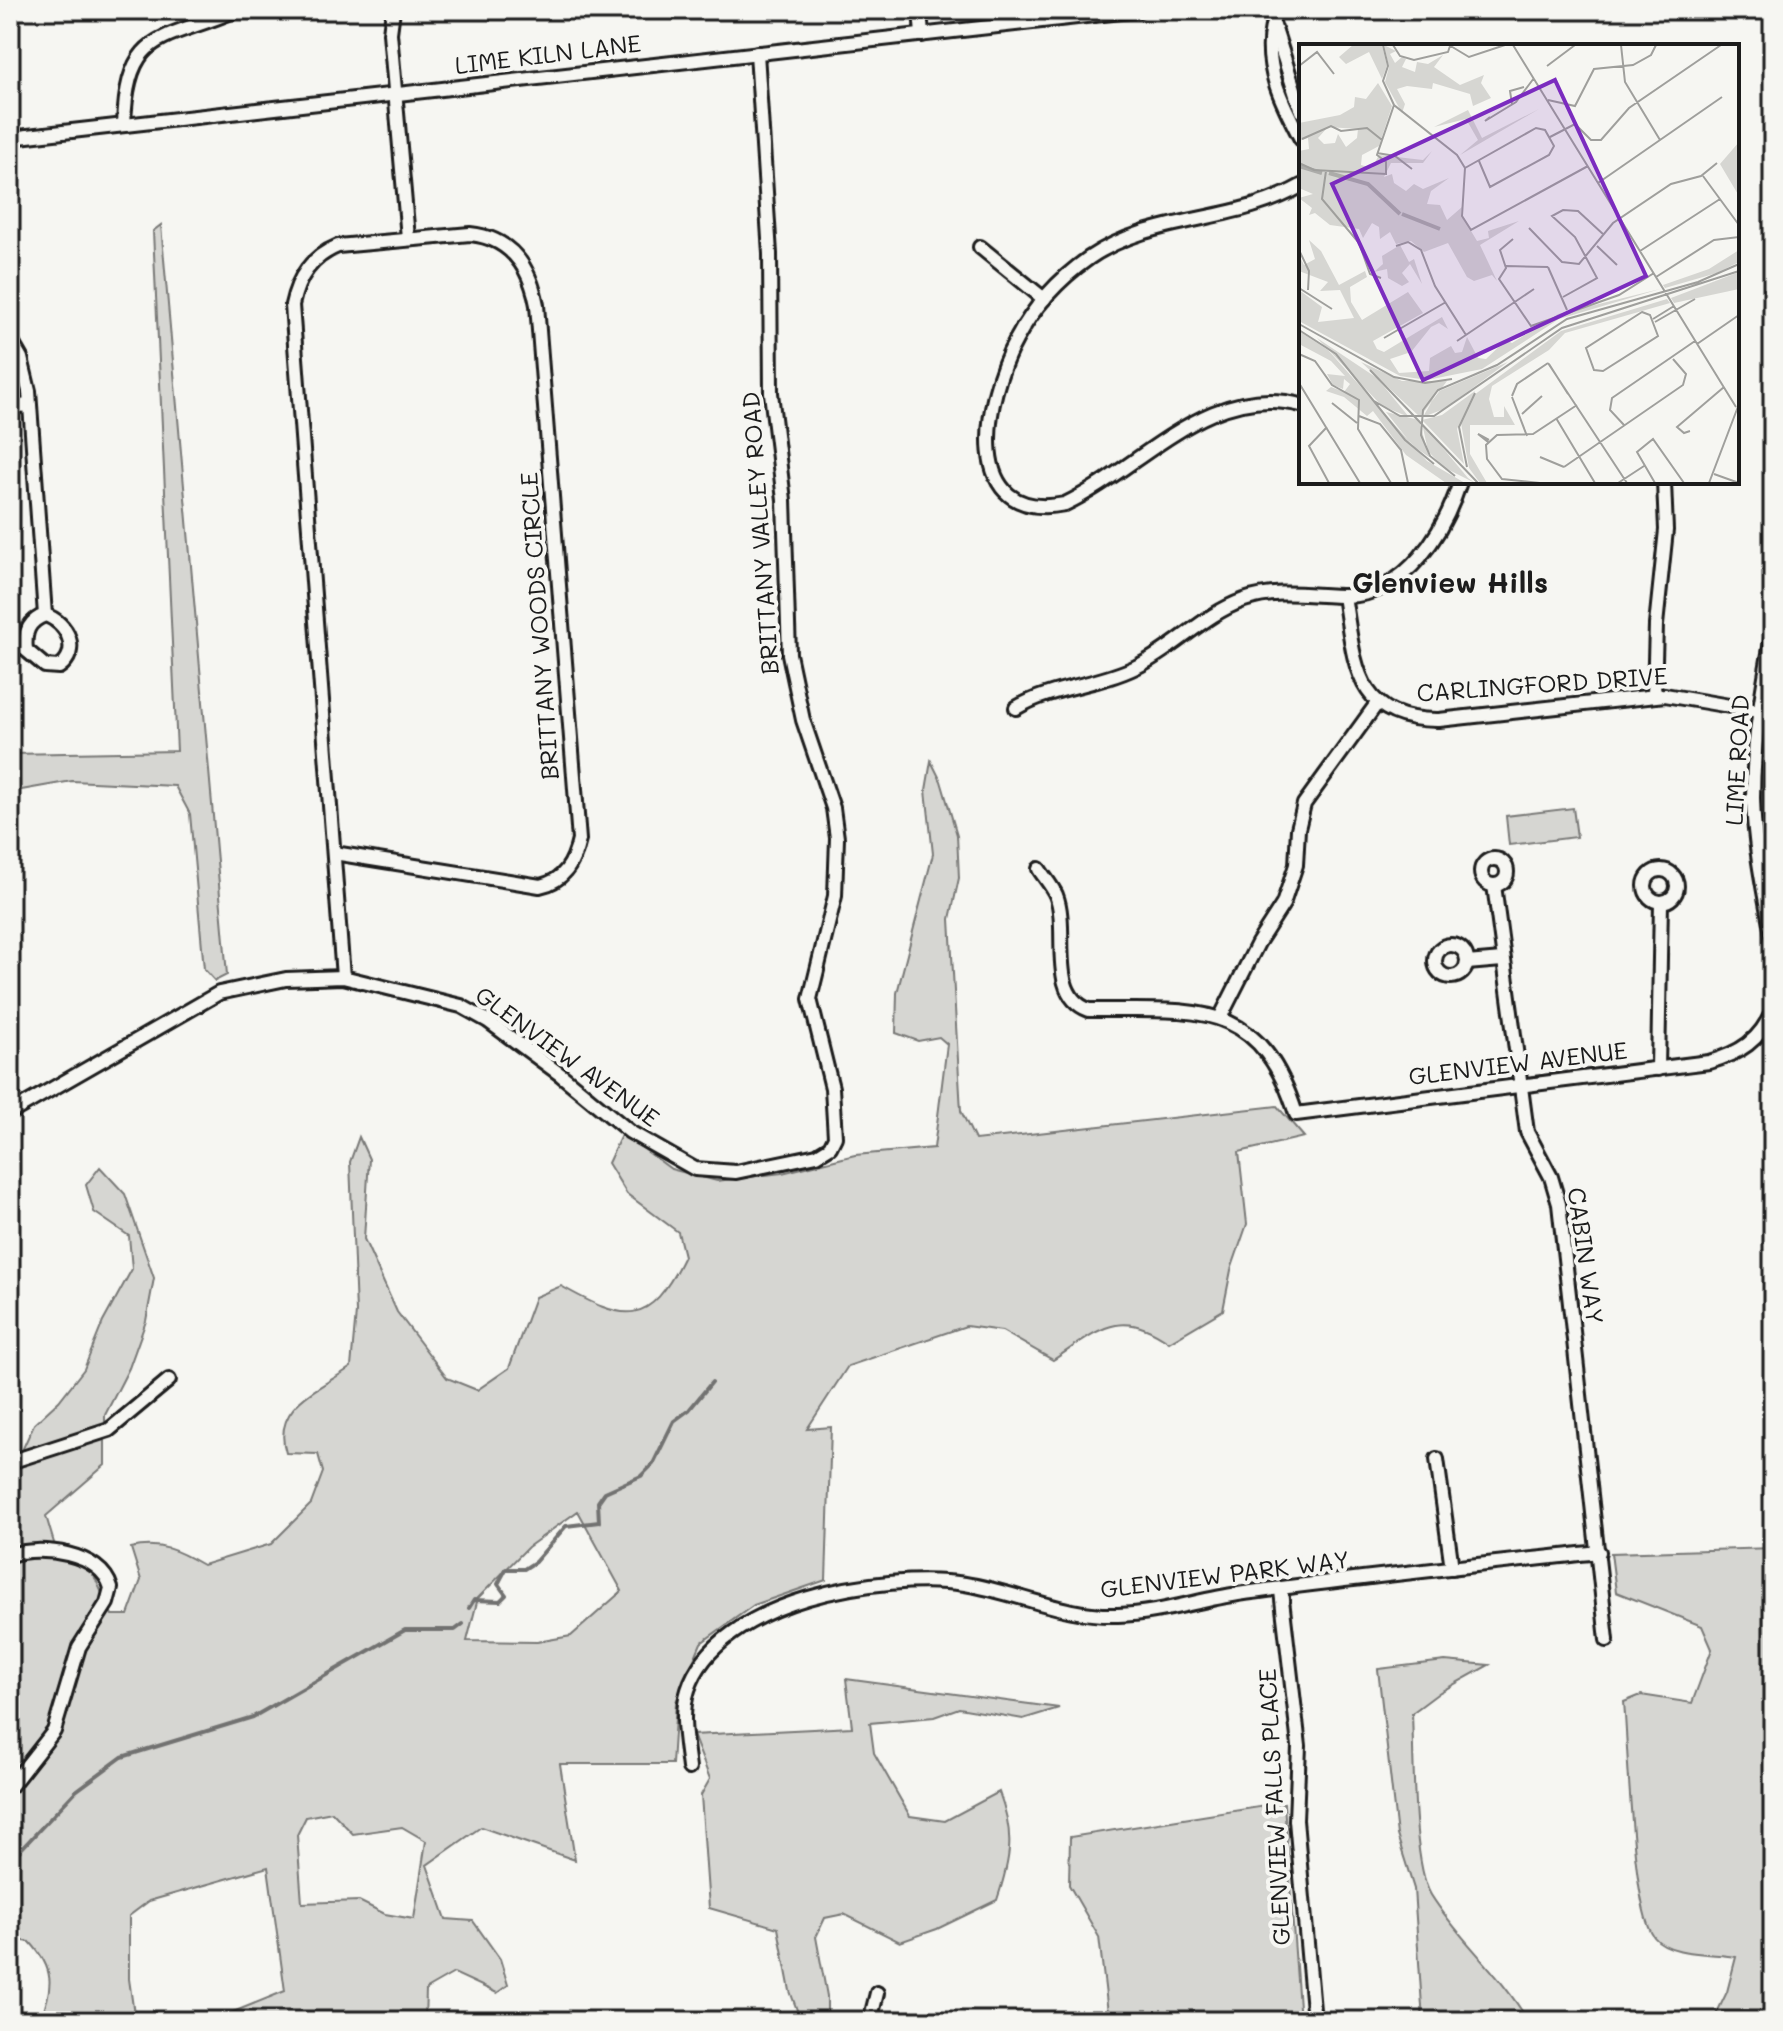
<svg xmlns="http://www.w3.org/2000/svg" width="1783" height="2031" viewBox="0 0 1783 2031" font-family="Mali,sans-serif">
<rect width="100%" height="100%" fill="#f6f6f2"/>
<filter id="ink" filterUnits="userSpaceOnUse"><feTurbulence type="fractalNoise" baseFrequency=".0125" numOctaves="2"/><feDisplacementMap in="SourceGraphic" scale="16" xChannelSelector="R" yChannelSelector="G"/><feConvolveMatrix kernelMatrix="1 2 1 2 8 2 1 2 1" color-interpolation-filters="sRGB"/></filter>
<g filter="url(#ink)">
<g fill="#d6d6d2" stroke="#797977" stroke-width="2" fill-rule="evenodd">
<polygon points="161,225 227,975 215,981 204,969 190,814 175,786 72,781 10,792 10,754 177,751 153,231"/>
<polygon points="1773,711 1773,870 1764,790"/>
<path d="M931,761l10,20 16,54 2,43 -9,41 4,72 7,120 14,29 302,-34 27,31 -65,15 8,72 -16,46 -8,40 -54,32c-50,-36 -71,-11 -116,18l-51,-29 -36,-5 -118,40 -41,63 24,-2 -5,153 -72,25 -53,38 -25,59 -4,62h-112l15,96 -94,-33 -54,38 19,54 27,2 27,38 8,26 -11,8 -43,-20 -28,16 -1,32h-214l74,-30 -17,-124 -119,34 -20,15v63l6,42h-121l12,-4 15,2c12,-32 14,-50 -11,-77l-20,-3v-253l5,-7 -5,-27v-175l24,-53 25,-23 25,-32 19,-47 29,-53 -3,-33 -35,-24 -8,-27 14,-18 25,27 29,84 -8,43 -17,47 -24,47v50l-59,51 8,27 37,26 21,46h16l13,-35 -10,-32c29,-7 48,3 72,17l68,-21 40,-40 12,-32 -5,-18 -32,-1c-15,-48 33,-63 65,-86l5,-55 -6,-150 9,-25 10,22 -5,80 33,73 50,66 30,12 32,-22 26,-71 26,-11c64,36 88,43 123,-30l-6,-24 -51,-38 -19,-31 14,-30 49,36 46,12 65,-8 73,-18 79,-7 13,-104 -8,-7 -21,4 -22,-8 1,-40 36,-139 -7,-64zM578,1511l44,80 -51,45 -34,6 -70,-1 11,-43 50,-51zM332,1812l21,22 49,-7 24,14 -12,78 -29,-5 -26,-13 -57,2 -5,-68 9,-18z"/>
<polygon points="1573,808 1577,837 1509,845 1506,816"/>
<path d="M1773,1548v473h-60l14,-29 9,-35c-22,-4 -67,-1 -82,-20 -22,-28 -26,-191 -30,-235l17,-7 51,8 20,-54 -10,-23 -86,-34 -5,-39z"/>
<path d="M1445,1661l44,4 -49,27 -28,21c2,40 0,150 19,182 28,45 70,79 97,126h-105l-9,-132 -17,-54 -19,-166z"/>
<path d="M846,1679l213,29 -36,11 -64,-11 -25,9 -64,6 4,30 36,63 35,5 54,-29c16,42 12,66 -2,108l-60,29 -37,13 -56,-28 -19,4 -9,19 11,59v25h-26l-11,-30 -12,-63 -69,-20 -8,-113 9,-16 -17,-44 159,-8z"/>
<polygon points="1284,1803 1300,2021 1109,2021 1099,1937 1069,1885 1070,1837"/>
</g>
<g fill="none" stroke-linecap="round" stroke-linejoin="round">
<g stroke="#727271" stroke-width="4">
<polyline points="469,1608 474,1600 500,1601 506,1595 498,1584 506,1569 524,1569 535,1562 566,1526 599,1522 598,1502 605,1492 641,1476 653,1464 674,1421 689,1410 712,1382"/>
<polyline points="10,1861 76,1791 122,1757 253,1717 405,1630 455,1630 463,1624"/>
</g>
<defs>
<g id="minor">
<polyline points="393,10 390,33 408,238"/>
<polyline points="920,10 922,35"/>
<polyline points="1269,10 1301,111"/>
<path d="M1272,26c-9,41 10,77 29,113"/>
<path d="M124,125c3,-97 39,-83 112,-115"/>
<polyline points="10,138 1139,10"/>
<path d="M1301,186c-67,38 -148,28 -212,72 -30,21 -56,50 -73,82 -32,57 -55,184 49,164 76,-36 144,-123 236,-99"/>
<polyline points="980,247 1044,299"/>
<polyline points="10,339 21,358 29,391 45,615"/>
<polyline points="10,407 29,405"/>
<path d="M1344,596c11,65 9,125 95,124l226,-25 94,16"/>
<path d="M45,615c23,7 36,37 14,52l-14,-1 -19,-16c-2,-17 2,-29 19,-35z"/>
<path d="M1773,631c-10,55 -20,110 -20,167 1,47 11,94 20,141"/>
<polyline points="1654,696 1656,625 1666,530 1664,482"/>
<path d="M1016,708c37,-22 81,-22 120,-41 38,-18 68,-53 108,-67 35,-12 68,-4 103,-4 60,-2 97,-64 113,-114"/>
<path d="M334,853l206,33c24,-5 34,-23 39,-46l-42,-535c-7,-38 -26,-67 -67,-71l-132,12c-27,11 -40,31 -46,59l51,672"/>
<circle cx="1494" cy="872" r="13"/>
<path d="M1039,869c5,8 13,17 17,26 14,35 -10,99 33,115 104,1 170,-14 207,104l413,-52c31,-9 51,-21 64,-52"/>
<circle cx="1661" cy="886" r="16"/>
<polyline points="1494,885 1527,1132 1551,1177 1559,1204 1607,1640"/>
<circle cx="1451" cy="961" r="16"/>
<polyline points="1467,963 1502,960"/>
<polyline points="1220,1018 1258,943 1283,904 1296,865 1298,829 1304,804 1378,702"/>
<polyline points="1658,1069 1661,902"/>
<polyline points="10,1113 219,993 286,979 343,977 461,1006 488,1021 561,1075 630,1132 695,1169 736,1172 817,1155 830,1147 835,1137 832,1088 810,999 835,896 837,838 833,808 803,720 789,654 784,500 771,393 770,254 757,53"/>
<polyline points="1437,1459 1452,1568"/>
<polyline points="10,1462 109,1430 169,1380"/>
<path d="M10,1555c30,-10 91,-3 101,33l-4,15 -28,44 -25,84 -44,56"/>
<polyline points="1281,1591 1299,1746 1296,1820 1314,2021"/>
<path d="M689,1768c-3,-26 -9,-53 -1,-78 29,-91 196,-118 277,-106 52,8 99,33 153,31 41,-1 80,-15 120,-21 119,-17 240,-29 361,-42"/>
<polyline points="870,2021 877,1993"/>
</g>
</defs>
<use href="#minor" stroke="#1c1c1c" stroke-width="18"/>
<use href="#minor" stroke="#f6f6f2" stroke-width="12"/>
</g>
</g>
<g text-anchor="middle" stroke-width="8" stroke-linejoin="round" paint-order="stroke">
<g font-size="24" fill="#1c1c1c" stroke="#f6f6f2">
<text transform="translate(548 55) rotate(-7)" y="8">LIME KILN LANE</text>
<text transform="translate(761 533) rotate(-94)" y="8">BRITTANY VALLEY ROAD</text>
<text transform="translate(540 626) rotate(-94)" y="8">BRITTANY WOODS CIRCLE</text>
<text transform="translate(1542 685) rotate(-4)" y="8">CARLINGFORD DRIVE</text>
<text transform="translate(1738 760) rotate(-87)" y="8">LIME ROAD</text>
<text transform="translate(567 1057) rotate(36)" y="8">GLENVIEW AVENUE</text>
<text transform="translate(1518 1064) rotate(-7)" y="8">GLENVIEW AVENUE</text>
<text transform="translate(1585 1256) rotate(82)" y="8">CABIN WAY</text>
<text transform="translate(1225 1575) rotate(-7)" y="8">GLENVIEW PARK WAY</text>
<text transform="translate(1275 1807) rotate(-93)" y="8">GLENVIEW FALLS PLACE</text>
</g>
<g font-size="28" font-weight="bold" fill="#1c1c1c" stroke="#f6f6f2">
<text x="1450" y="593">Glenview Hills</text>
</g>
</g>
<g transform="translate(1299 44)">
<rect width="440" height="440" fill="#f6f6f2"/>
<path d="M54,1h29l5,21 -5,13 -13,-27 -23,12 -7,-7zM85,1l12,6 -6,3 5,9 7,-6 4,2 -4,8 13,5 2,-10 11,2 15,-9 -9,12 26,18 24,-10 -3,8 10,15 -18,8 -3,-12 -37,-11 -1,6 -25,-3 -10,3 8,15 -3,9 -17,-31 4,-15zM79,39l14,23 -13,40 -17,9 -1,10 11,3 7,-13 44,5 9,-9 -9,12h-32l-7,14 8,-3 2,9 12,8 8,-7 9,5 26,-11 -18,13 -4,13 13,1 7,15 15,-13 -1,7 16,27 12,-3 -1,-7 31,-10 -39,24 17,36 -5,-6 -18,6 -7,-4 -19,-34 -24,9 -13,-11 -15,3 -6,-12 -10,7 -1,-12 -7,-4 -9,15 -4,-9 -29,-4 -15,-12 -6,2 3,-7 -13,-10 14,-4 -14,-6v-37l10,-2 -1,-11 -9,3v-18l41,-8 14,-8 1,-10 11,2zM29,83l30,2 -1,9 -11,9 -8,-13 -3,9 -11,1 -6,-6zM240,65l-79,46 18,-15 -12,-21 -32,8 34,-17 14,28zM440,98v54l-19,-32zM10,196l12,11 18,34 26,-14 2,6 -17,10 1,15 11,18 46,-28 15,21 -50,28 4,8 7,3 58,-35 6,12 -9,-6 -8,4 -20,25 -21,7 9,14 30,-2 1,-13 21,-12 4,7 7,-1 5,-15 11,21 8,1 20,-19 6,3 46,-29 102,-25 -101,30 -77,50 -55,11 -27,-4 -101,-55v-31l23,17 -4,15 36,-4 -14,-28 -20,1 8,-9 -29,-11v-16l5,10 11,-6zM101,201l9,17 5,-3 8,25 -12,-20 -8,9 7,9 -7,4 -14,-8 -1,-9 -13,3 9,-8 -1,-8zM440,206v12l-22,11 -52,15 -2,-3 46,-16zM440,228v17l-65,14 -3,-5zM368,255l3,4 -105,30 -16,17 -57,36 -3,13 5,18h10v-11l11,19h-45v29l17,29h-7l-11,-15 -8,-45 13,-28 87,-64zM0,287l29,19 99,111 38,22h-19l-40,-28 -33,-44 -6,5 -23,-19 -18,-6 5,-4 13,5 6,-8 -6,-5 -1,10 -10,-4 -6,-11 18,2 -14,-15 -32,-17zM18,294l60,40 32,39 -27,-11zM62,318l41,19h45l-27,36zM209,318l-64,47 -21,8 14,-25zM176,347l-18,38 7,35 -42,-44 20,-5zM87,368l33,8 10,37 -16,-11zM123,379l46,55 7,5 -32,-16 -15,-16z" fill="#d6d6d2" fill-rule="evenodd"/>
<path fill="none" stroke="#acaca9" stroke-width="4" d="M0,122l23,7M30,129l39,11 32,30M103,170l38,15"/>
<path fill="none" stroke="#9f9f9c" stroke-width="2" d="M84,1l5,21 -5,15 11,24 63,50 8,13 -3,48 9,14 117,-64M94,1l7,11 14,4 34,-8 2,-6M150,1l20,12 36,-12M214,1l223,362M322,1l4,37 35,58M0,22l18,-14 17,22M248,22l28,-21M249,56l27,6 19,-37 39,-4 18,-10 5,-10M213,60l-2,-13 14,-4M191,73l-5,4 31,-19 18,-24M251,93l25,-13 16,16h10l28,-32 92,-63M3,95l29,-13 10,5 26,-3 15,12M78,109l18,3 17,13M0,119l15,7 72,4v-12l-9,-7 17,-50M166,124l71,-40 9,2 9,16 -5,9 -59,32 -11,-26M27,127l-4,28 37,44 11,31 11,4M404,132l36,49M299,139l124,-86M230,184l33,34 17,2 34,-41 58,-39 30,-8 16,-13M214,195l-13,11 6,18 -7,11 32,47 88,-31 35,-22M97,202l12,-4 13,8 14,36 31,49M298,202l20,19M0,206l10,21 -1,19M341,207l80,-52M207,222l42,1M249,223l19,43M357,233l58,-37 25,-3M0,244l33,21M264,253l34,-19 -22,-41 -23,-21 11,-6 15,1 26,24M343,268l8,3 8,21 -55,35 -9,-1 -8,-22zM354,275l21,-13M356,278l40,-23M0,280l95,53 31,6 27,-4M0,286l37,24 69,86 29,24M85,294l62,-36M158,297l77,-52M398,300l42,-29M0,310l16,7 17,24 27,15 -1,29 33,54M249,319l79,120M250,320l19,30M71,326l108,113M0,339l61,100M213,352l5,-12 31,-21M213,353l15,39M75,357l26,15h34l128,-88 177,-57M33,359l25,20M223,370l20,-18M60,372l21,8 21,26 7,33M257,374l39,65M325,381l-14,-15 2,-12 83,-57M28,383l-18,19 20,37M391,387l-6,2 -7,-6 47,-40M189,398l-10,-8 11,6M241,413l24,10M168,423l-8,-40 16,-34M265,423l119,-82 3,-11 -13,-15M415,430l25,9M156,432l-25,-20 -9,-21 2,-25 15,-20 59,-25 70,-46 131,-37 41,-18M241,439l-38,-4 -15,-20 -1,-14 11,-10 36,-1 44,-29M319,439l26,-17M356,439l-18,-31 16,-13 31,44M410,439l30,-79"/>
<path fill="#7b2cbf" fill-opacity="0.15" stroke="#7b2cbf" stroke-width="4" d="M256,36l91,196 -223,104 -91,-196z"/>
<rect width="440" height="440" fill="none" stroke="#1c1c1c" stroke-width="4"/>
</g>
<rect width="1783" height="2031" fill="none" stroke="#f6f6f2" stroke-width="40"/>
<rect x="20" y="20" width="1743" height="1991" fill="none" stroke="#1c1c1c" stroke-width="3" filter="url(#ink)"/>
</svg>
